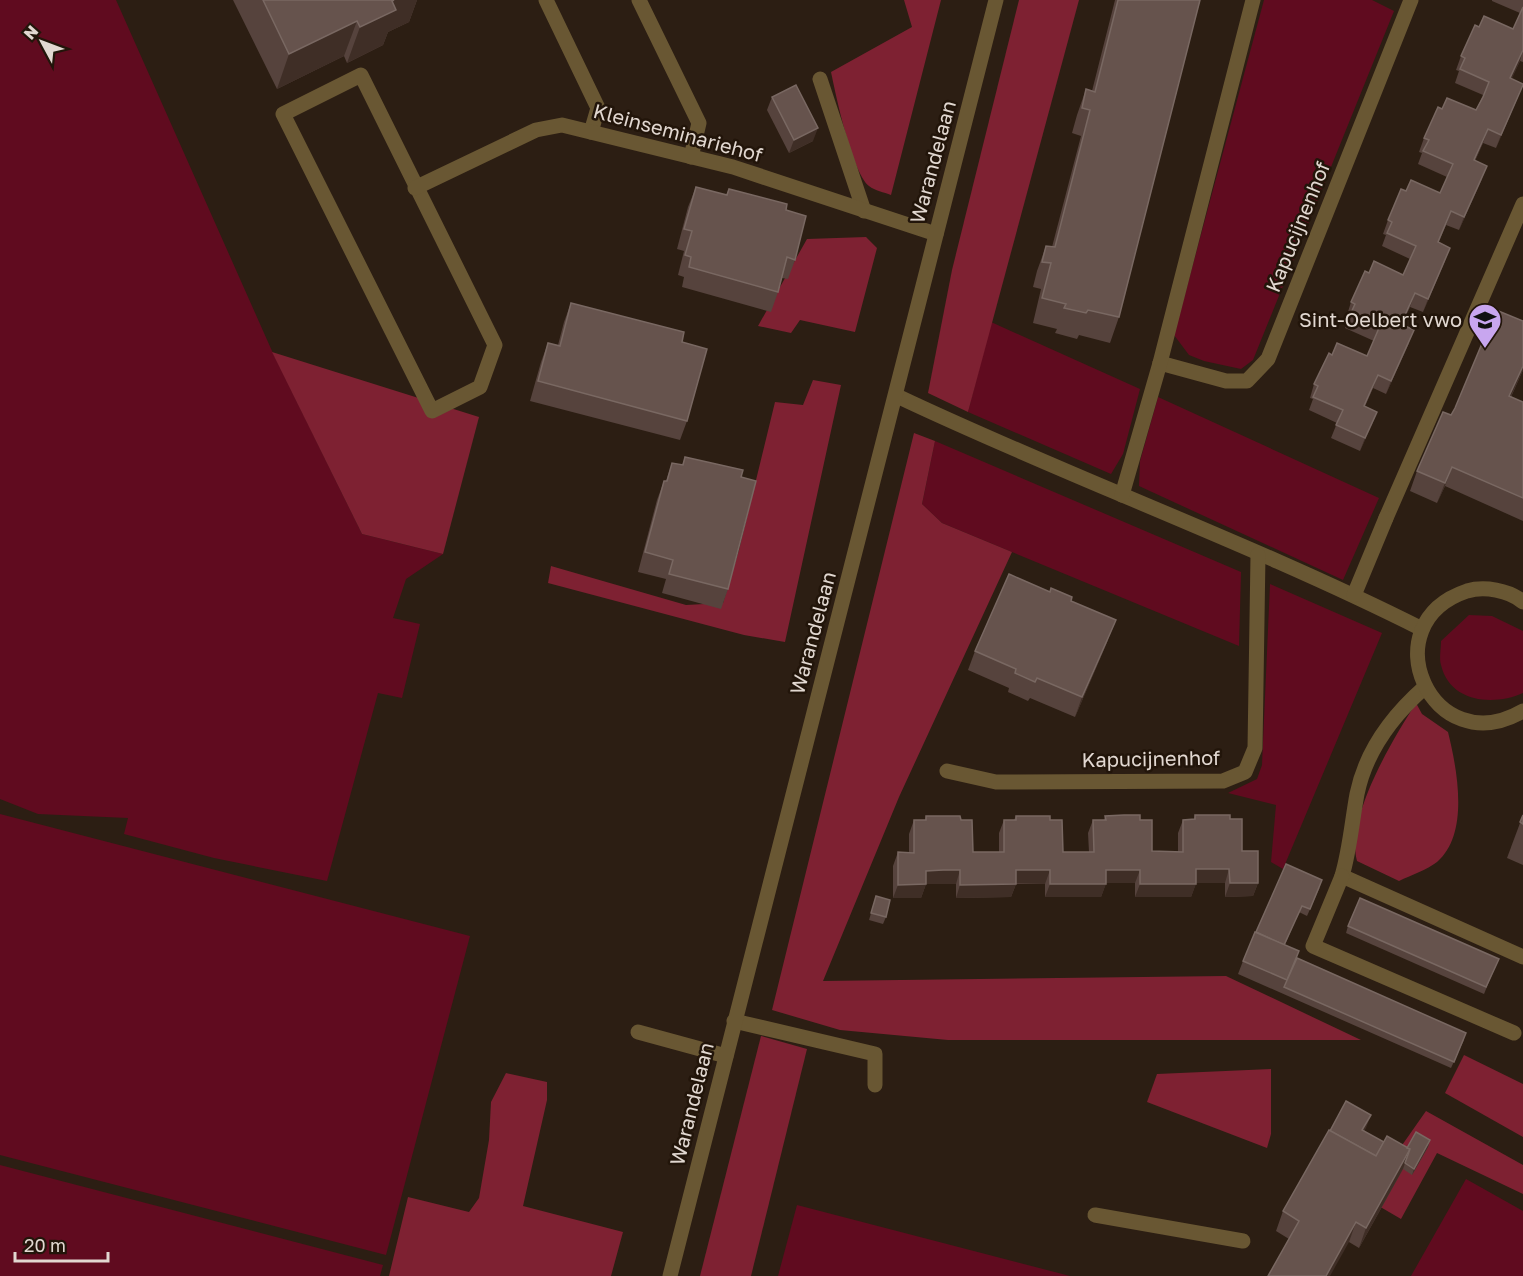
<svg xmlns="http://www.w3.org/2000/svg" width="1523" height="1276" viewBox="0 0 1523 1276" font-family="'Golos Text',sans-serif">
<rect width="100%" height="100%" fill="#2c1e13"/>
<g fill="#600b1f">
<polygon points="0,0 116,0 272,351 362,534 443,554 406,579 393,618 420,624 402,698 378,693 327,881 214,858 124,834 128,818 38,814 0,799"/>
<polygon points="1264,0 1372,0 1394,11 1253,360 1241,369 1204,361 1189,355 1174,335"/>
<polygon points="991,322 1140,389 1123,454 1111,474 968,412"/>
<polygon points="1158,397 1379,498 1343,580 1139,486 1140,461"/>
<polygon points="935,441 1241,572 1239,646 942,523 922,504"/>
<polygon points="1270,584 1382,633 1283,869 1271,862 1276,805 1228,793 1257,779 1262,765"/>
<path d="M1469,615l23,1 31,15v62c-29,13 -73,10 -82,-28 -2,-7 0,-16 0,-24z"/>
<polygon points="0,814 470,936 386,1255 0,1155"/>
<polygon points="0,1165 383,1265 380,1276 0,1276"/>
<polygon points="1466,1179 1523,1211 1523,1276 1411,1276"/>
<polygon points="797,1205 1070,1276 778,1276"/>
</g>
<g fill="#7e2132">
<path d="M904,0h37l-50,195c-7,-3 -16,-4 -22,-9 -17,-14 -33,-90 -38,-114l81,-45z"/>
<polygon points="1019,0 1079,0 968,412 928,393 952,270"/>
<polygon points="866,237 877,248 855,332 800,320 791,333 758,326 807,239"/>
<polygon points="272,352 479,417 443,554 362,534"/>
<polygon points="813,380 841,385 785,642 744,635 548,583 551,566 686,605 723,603 739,550 775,402 803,405"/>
<polygon points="914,433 935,441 922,504 942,523 1012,552 899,797 823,981 1226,976 1361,1040 948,1040 840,1030 772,1010"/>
<path d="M1416,703l6,11 26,18c9,37 22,102 -11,130 -10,8 -26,13 -38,19l-42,-20c-12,-43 36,-122 59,-158z"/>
<polygon points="761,1036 807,1049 751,1276 700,1276"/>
<polygon points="1464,1055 1523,1084 1523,1137 1445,1093"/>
<polygon points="1271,1069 1271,1134 1267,1148 1147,1102 1157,1074"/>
<polygon points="506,1073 547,1082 547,1100 523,1206 623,1232 611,1276 389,1276 408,1197 469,1212 479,1198 489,1140 491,1102"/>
<polygon points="1426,1111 1523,1165 1523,1194 1437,1153 1401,1219 1365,1198"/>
</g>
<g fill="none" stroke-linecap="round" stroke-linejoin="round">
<g stroke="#695733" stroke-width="15">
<polyline points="546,0 598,108 591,132"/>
<polyline points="639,0 699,123 691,157"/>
<polygon points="361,75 495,345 480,387 432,411 283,114"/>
<polyline points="820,79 864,211"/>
<polyline points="1386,518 1523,204"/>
<path d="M1425,687c-33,29 -59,63 -68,107 -5,27 -7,55 -15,82l181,81"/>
<polyline points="1342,876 1313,946 1514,1033"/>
<polyline points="734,1021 875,1054 875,1085"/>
<polyline points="638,1032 726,1056"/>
<polyline points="1095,1215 1243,1241"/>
</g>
<g stroke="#695733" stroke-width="15">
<polyline points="415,188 536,130 562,125 733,167 936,234"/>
<polyline points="1160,363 1226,381 1247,381 1268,359 1411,0"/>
<path d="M897,396c173,82 354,147 525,233"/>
<polyline points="1122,495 1160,363 1253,0"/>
<polyline points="1354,595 1386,518"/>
<path d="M1523,602c-14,-12 -39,-16 -56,-11 -98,33 -35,173 56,120"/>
<polyline points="947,771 996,782 1223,781 1245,772 1255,748 1258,555"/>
<polyline points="670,1276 996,0"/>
</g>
</g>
<g fill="#56433d">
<polygon points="233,0 417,0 409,22 388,32 383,45 347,63 344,56 277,89"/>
<polygon points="1115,0 1200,0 1119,317 1110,343 1079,335 1077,339 1055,333 1057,329 1033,323 1041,289 1033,287 1037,271 1046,246 1052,247 1081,136 1072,133 1077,115 1086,89 1092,91"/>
<polygon points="1492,0 1523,0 1523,62 1520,61 1511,79 1518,97 1496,148 1483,143 1475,161 1482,179 1459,230 1446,225 1438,243 1445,261 1423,312 1410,307 1402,324 1409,343 1386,394 1373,388 1366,404 1365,406 1377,412 1360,451 1331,438 1337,423 1309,410 1313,399 1310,398 1314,384 1332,355 1367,356 1374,341 1345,328 1349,317 1347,315 1351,302 1369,273 1403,275 1410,259 1382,246 1386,235 1383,234 1388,220 1406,191 1440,193 1447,177 1418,164 1422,153 1419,152 1424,138 1442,109 1476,110 1483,95 1455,83 1459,71 1456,70 1461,56 1479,27 1513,29 1520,13 1492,1"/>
<polygon points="772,97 813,141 789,153 767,110"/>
<polygon points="696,187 726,195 729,189 786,210 795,260 788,279 782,278 778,292 771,312 682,287 684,277 678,275 684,251 677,249 688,207"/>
<polygon points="571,303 682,342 687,421 680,440 530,401 541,362 548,343 558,345 564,322"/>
<polygon points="1523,370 1511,397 1523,402 1523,521 1445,486 1437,503 1410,491 1417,471 1451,415"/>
<polygon points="685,457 741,477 728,589 721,609 662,593 666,579 638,572 657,500 664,481 666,481 672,463 682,465"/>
<polygon points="1071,601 1108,640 1075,717 1030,698 1028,701 1008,692 1009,688 968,670 975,651"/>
<polygon points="1195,815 1230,819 1242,851 1258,883 1253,896 1225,897 1225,883 1196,883 1191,897 1135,897 1135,883 1106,883 1101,897 1045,897 1045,884 1016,884 1011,897 956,898 956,884 926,884 921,898 893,898 893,866 898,852 909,853 909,834 914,820 925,820 926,816 961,820 973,852 999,852 999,833 1004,820 1014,820 1016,816 1050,820 1063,852 1089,852 1088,833 1093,820 1104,820 1105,816 1140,820 1152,851 1178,852 1178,833 1183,820 1194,819"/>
<polygon points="1523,815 1523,865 1507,858"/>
<polygon points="1320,887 1307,916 1299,912 1285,945 1297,958 1464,1040 1451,1068 1238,974 1243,961"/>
<polygon points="876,896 886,917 883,924 869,920"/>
<polygon points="1348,926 1496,965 1484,994 1346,933"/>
<polygon points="1366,1128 1364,1131 1384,1142 1407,1148 1430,1140 1428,1147 1412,1175 1403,1169 1359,1248 1349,1242 1289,1239 1276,1231 1283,1211"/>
</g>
<g fill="#3f2e26">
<polygon points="394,0 417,0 409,22 388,32 383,45 347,63 360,27"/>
<polygon points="357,21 344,56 277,89 289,54"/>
<polygon points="1523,50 1520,61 1506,92 1510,78"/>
<polygon points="1523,85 1518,97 1496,148 1501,135"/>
<polygon points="818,128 813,141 789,153 794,140"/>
<polygon points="1488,129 1483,143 1469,174 1474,160"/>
<polygon points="1487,166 1482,179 1459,230 1464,217"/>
<polygon points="1451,211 1446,225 1433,256 1438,242"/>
<polygon points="1450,248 1445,261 1423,312 1428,299"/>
<polygon points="1415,293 1410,307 1396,337 1401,324"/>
<polygon points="1414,330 1409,343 1386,394 1391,381"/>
<polygon points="1523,366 1523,370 1502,416 1509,396"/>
<polygon points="1378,375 1373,388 1359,419 1364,406"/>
<polygon points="1377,412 1372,425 1360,451 1365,438"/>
<polygon points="1452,467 1445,486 1437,503 1445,483"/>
<polygon points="1116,620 1108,640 1075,717 1082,697"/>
<polygon points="1196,869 1229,869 1225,883 1191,883"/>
<polygon points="960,870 956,884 921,884 926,871"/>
<polygon points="1016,870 1050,870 1045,884 1011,883"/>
<polygon points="1106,870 1140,870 1135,883 1101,883"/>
<polygon points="1230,883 1258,883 1253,896 1225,897"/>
<polygon points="926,884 921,898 893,898 898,885"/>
<polygon points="1016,884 1011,897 956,898 960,885"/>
<polygon points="1050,884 1106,884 1101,897 1045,897"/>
<polygon points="1140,884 1196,884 1191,897 1135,897"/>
<polygon points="1371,1115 1366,1128 1357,1143 1362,1130"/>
<polygon points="1430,1140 1428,1147 1412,1175 1414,1169"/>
<polygon points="1410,1149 1403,1169 1359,1248 1366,1228"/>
<polygon points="1356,1222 1349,1242 1330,1276 1326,1276"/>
</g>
<g fill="#66534d" stroke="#796862" stroke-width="1.5">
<polygon points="263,0 394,0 392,1 396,10 360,27 357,21 289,54"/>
<polygon points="1118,0 1200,0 1119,317 1088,310 1086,313 1064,308 1066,304 1042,298 1051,263 1042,262 1046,246 1055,247 1090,110 1082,108 1086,89 1095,92"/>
<polygon points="1523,7 1523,50 1510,78 1523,84 1523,85 1501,135 1488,129 1474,160 1487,166 1464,217 1451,211 1438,242 1450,248 1428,299 1415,293 1401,324 1414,330 1391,381 1378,375 1371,390 1364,406 1377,412 1365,438 1336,425 1343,410 1313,397 1318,386 1314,384 1329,353 1332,355 1337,343 1367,356 1379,328 1350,315 1355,304 1351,302 1365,271 1369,273 1374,261 1403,275 1416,246 1387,233 1392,222 1388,220 1401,189 1406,191 1411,180 1440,193 1453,164 1423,151 1429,140 1424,138 1438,107 1442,109 1447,98 1476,110 1483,97 1489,82 1460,69 1465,58 1461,56 1475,25 1479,27 1484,16 1513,29"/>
<polygon points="796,85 818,128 794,140 772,97"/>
<polygon points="696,187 727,195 729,189 787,204 786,210 806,216 795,260 787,257 778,292 689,267 691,257 685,255 692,231 684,229"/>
<polygon points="571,303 684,332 682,342 707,349 687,421 538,381 548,343 560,346"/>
<polygon points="1496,310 1523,321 1523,366 1509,396 1523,402 1523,498 1452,467 1445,483 1417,471 1443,412 1451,415 1455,408"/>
<polygon points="685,457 743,470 741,477 756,481 728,589 669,574 673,560 645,552 664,481 667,481 672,463 683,465"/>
<polygon points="1009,574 1050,592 1051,588 1072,597 1071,601 1116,620 1082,697 1037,678 1035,682 1015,673 1016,669 975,651"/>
<polygon points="1124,815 1140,815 1140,820 1152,820 1152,851 1183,852 1183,820 1195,819 1195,815 1230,815 1230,819 1242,819 1242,851 1258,851 1258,883 1230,883 1229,869 1196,869 1196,884 1140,884 1140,870 1106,870 1106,884 1050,884 1050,870 1016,870 1016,884 960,885 960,870 943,870 926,871 926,884 898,885 898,852 914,853 914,820 926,820 926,816 960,816 961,820 972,820 973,852 1004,852 1004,820 1016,820 1016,816 1050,816 1050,820 1062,820 1063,852 1094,852 1093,820 1106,820 1105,816"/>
<polygon points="1523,815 1523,824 1520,822"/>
<polygon points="1286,864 1322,880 1310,909 1302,906 1284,945 1256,932"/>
<polygon points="876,896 890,900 886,917 871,913"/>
<polygon points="1360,898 1499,959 1486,987 1348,926"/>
<polygon points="1255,932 1299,951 1287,980 1243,961"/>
<polygon points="1297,958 1466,1033 1454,1062 1284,987"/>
<polygon points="1346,1101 1371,1115 1362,1130 1384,1142 1376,1156 1330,1131"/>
<polygon points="1329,1130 1376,1156 1387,1136 1410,1149 1366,1228 1356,1222 1326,1276 1268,1276 1299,1221 1283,1211"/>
<polygon points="1416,1132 1430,1140 1414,1169 1405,1163 1410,1149 1407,1148"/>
</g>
<defs>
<symbol id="school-pin" viewBox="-11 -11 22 30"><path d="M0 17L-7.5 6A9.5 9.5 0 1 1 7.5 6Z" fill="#c8a6ef" stroke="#22150a"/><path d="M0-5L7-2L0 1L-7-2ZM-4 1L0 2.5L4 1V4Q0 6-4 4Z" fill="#111"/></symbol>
</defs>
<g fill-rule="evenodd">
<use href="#school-pin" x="1466" y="301" width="38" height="52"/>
</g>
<g text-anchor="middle" stroke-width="5" stroke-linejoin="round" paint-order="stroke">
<g font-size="20" fill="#e2d8d1" stroke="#22150a">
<text transform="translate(678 133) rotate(15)" y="7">Kleinseminariehof</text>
<text transform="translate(933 162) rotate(-75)" y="7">Warandelaan</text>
<text transform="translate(1298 227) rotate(-68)" y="7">Kapucijnenhof</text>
<text transform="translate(813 633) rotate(-75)" y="7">Warandelaan</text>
<text transform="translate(1151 759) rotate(-1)" y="7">Kapucijnenhof</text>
<text transform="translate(692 1104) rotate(-76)" y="7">Warandelaan</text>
</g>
<g font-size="20" fill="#e2d8d1" stroke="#22150a" text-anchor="end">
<text x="1462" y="327">Sint-Oelbert vwo</text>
</g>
</g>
<g transform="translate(42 42) rotate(311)" stroke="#22150a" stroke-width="4.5" paint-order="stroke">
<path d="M0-4.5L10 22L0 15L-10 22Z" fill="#e2d8d1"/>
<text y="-9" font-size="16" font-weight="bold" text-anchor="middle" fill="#e2d8d1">N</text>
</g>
<path d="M15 1252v9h93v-9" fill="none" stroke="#e2d8d1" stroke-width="3"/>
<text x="24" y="1252" font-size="18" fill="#e2d8d1" stroke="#22150a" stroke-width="4.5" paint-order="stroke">20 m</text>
</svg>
